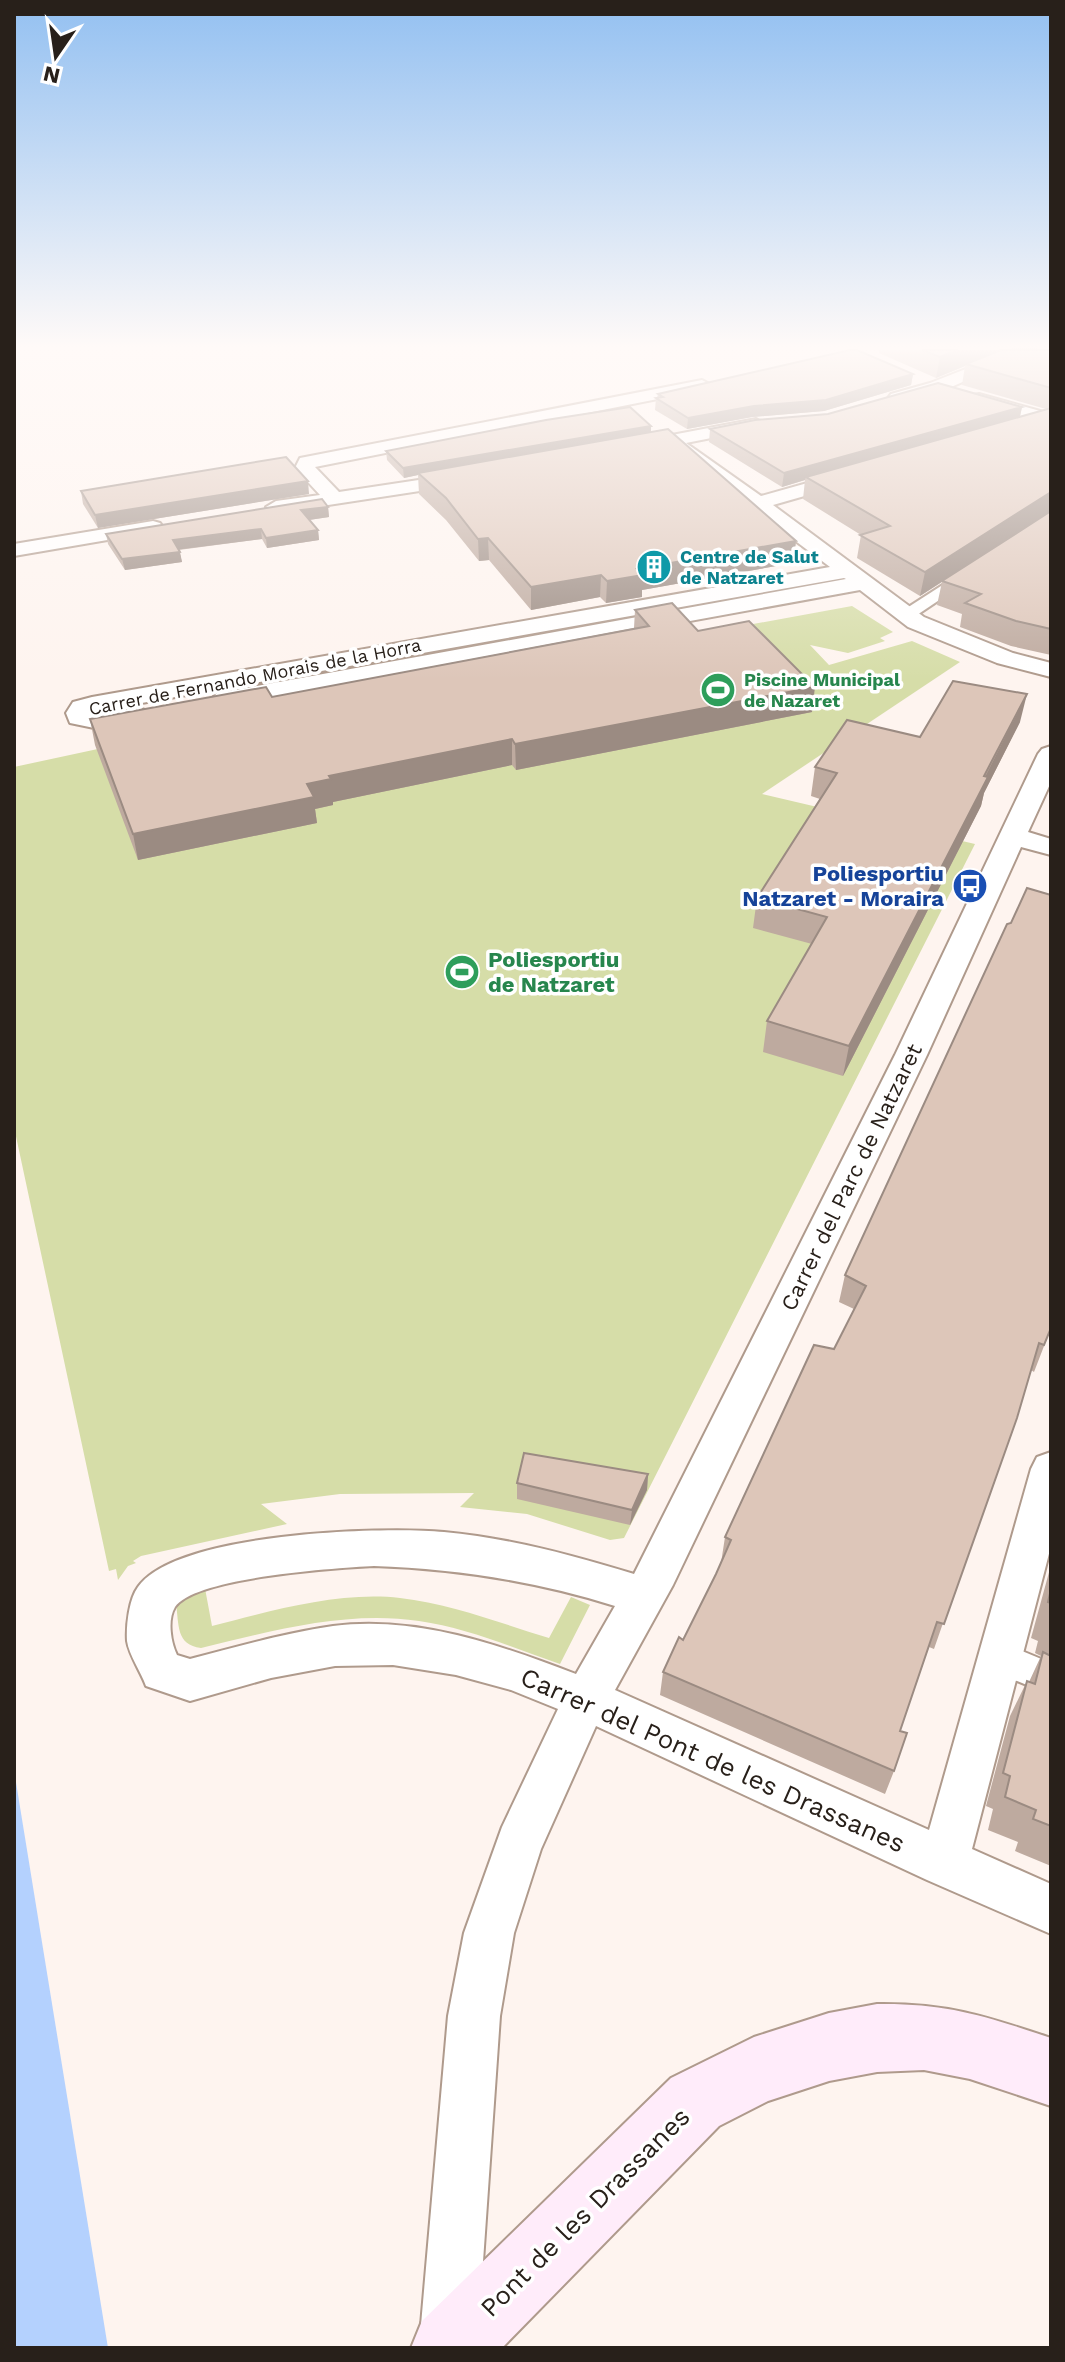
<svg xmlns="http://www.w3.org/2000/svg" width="1065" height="2362" viewBox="0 0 1065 2362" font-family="'Work Sans',sans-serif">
<rect width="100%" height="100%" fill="#fef4ef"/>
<g fill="#d6dda8">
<polygon points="852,606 893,632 880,638 885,641 848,653 810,645 829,665 912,641 960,662 762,794 975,844 624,1538 610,1540 527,1514 460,1507 474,1493 340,1494 261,1504 287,1524 141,1556 133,1561 136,1563 128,1566 118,1580 116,1569 109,1571 14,1127 14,767 270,712"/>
<path d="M204,1583l8,43c59,-15 127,-35 188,-28 51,6 100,25 149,40l22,-41 19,8 -30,59c-46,-16 -92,-36 -141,-43 -73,-11 -147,10 -218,27 -25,-3 -22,-23 -25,-45z"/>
</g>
<polygon fill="#b4d1fe" points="14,1770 108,2348 14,2348"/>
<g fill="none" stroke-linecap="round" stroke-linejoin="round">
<defs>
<g id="pedestrian">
<polygon points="969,568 975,570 975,576 911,619 899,619 896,615"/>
<polygon points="1000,1642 1051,1663 1051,1695 988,1669 983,1658 988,1647"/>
</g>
<g id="minor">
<polygon points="1014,350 1036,350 942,391 897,403 888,398 891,394 930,383"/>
<polygon points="702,380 711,385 708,389 315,467 339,492 465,473 472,475 475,479 472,483 276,513 266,507 276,501 320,495 295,468 300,458"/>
<polygon points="979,394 1051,414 1051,425 973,403 970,399 973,395"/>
<path d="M756,419l9,5 -3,4 -76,15 75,53 89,-25 7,2 3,4 -3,4 -84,24 151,112 89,36 38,10v14l-54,-14 -89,-36 -48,-37 -636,116 -8,-2 -4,-5 4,-5 8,-2 622,-113 -2,-1 -753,134c15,6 36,-7 54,-2l3,5 -3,5 -46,9 -29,-6 -4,-10 7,-11 19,-5 738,-130 -151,-114 -2,-4 7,-5 -49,10 -9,-6 9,-6z"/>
<polygon points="153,521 160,523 163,527 160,531 14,556 14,544"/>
<path d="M1051,746v36l-23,50 23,7v16l-30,-8 -94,208 -254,530 -58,105 314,140 102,-361 6,-12 14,-5v94l-79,303 79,35v50l-124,-54 -331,-154 -55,123 -27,84 -14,83 -23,332h-58l29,-332 16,-83 38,-106 56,-118 -47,-19 -55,-15 -63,-10 -58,1 -64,12 -81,23 -44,-15c-5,-14 -17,-31 -19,-45 -1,-15 2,-42 11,-54 38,-54 242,-61 306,-55 65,6 128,23 190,42l261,-519 143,-301 4,-5zM374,1566c83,3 162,15 241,40l-39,68c-76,-29 -160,-59 -243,-48 -49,7 -96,21 -143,33l-13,-4c-6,-12 -10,-35 -2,-48 20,-30 162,-39 199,-41z"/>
</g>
<path id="secondary" d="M877,2004c70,-1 108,12 174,34v68l-81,-27 -46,-9 -47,2 -48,9 -61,20 -49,25 -217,222h-91l11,-27 249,-243 83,-41 75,-24z"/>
</defs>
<use href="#pedestrian" stroke="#af9a8c" stroke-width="4"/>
<use href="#minor" stroke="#af9a8c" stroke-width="4"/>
<use href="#secondary" stroke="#af9a8c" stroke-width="4"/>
<use href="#pedestrian" fill="#fff" fill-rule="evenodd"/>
<use href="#minor" fill="#fff" fill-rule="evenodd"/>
<use href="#secondary" fill="#ffecfa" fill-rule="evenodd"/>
</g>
<g fill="#beaa9f">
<polygon points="879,350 1051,350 1051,655 1011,646 960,627 962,614 937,605 942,582 920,596 857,558 861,535 803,499 805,480 782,487 709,442 710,429 1022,407 1020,417 1046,409 962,385 965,366 936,378 879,353"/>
<polygon points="913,374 911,385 824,411 752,417 687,429 655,410 656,398 657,398 658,394"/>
<polygon points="651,426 651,432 796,541 793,563 642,590 642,597 606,603 600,597 531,610 489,560 479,561 446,520 419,494 418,475 404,478 387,460 386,451"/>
<polygon points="81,491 309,494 98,528 83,504"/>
<polygon points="328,507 329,517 309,520 318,530 319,540 267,548 262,539 179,550 182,562 125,570 108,544 106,534"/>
<polygon points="635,610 698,631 812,712 516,770 512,765 333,802 333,805 315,809 317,823 138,860 95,745 90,719 272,697 634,628"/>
<polygon points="1020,722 984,793 981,806 843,1076 763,1052 767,1021 812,944 753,928 757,898 820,799 811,796 815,767 920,737"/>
<polygon points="1011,923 1051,1328 1034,1372 1031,1370 934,1649 929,1647 900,1731 894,1771 885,1794 660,1695 663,1672 683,1640 721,1563 725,1537 834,1349 854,1309 839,1302 845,1275"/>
<polygon points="648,1474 647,1490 630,1525 517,1499 517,1483"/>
<polygon points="1051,1565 1051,1866 1015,1851 1018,1842 988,1830 993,1809 986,1806 1010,1716 1027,1681 1029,1682 1041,1656 1035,1653 1038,1641 1031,1638"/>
</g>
<g fill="#9b8b82">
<polygon points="958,350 1007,350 966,364 965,366 936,378 940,357"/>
<polygon points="913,374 911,385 824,411 752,417 687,429 688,418"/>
<polygon points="1022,407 1019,420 806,477 805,480 782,487 784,473"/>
<polygon points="651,426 651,435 418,473 418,475 404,478 403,468"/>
<polygon points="308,481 309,494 98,528 95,515"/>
<polygon points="1051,492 1051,506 1049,512 920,596 925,572"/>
<polygon points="328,507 329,517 302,521 301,510"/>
<polygon points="261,529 262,539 175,550 173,540"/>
<polygon points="318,530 319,540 267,548 266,538"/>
<polygon points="488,538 489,560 479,561 478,539"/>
<polygon points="796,541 793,563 642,590 642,597 606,603 607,581 637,569"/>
<polygon points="180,552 182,562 125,570 122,559"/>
<polygon points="601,575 600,597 531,610 531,587"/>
<polygon points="815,687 812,712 516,770 515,744"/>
<polygon points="1027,694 1020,722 984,793 981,806 843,1076 849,1046"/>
<polygon points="512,739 512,765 333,802 333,805 315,809 317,823 138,860 133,834 329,776"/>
<polygon points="648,1474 647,1490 630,1525 632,1510"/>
</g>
<g fill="#ddc6b9" stroke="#9b8b82" stroke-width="2">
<polygon points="850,350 857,350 913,374 826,400 754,406 688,418 656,398 663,397 658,394"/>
<polygon points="922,350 958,350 940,357"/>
<polygon points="1001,350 1051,350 1051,388 966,364"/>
<polygon points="938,383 1022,407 784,473 710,429 755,420 828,414"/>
<polygon points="630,407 651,426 403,468 386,451 546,420"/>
<polygon points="1051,408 1051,492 925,572 860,535 890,526 806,477"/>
<polygon points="668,429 796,541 637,569 643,575 607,581 601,575 531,587 488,538 478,539 446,498 418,473"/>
<polygon points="286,457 308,481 95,515 81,491"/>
<polygon points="322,499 328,507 301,510 318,530 266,538 261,529 173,540 180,552 122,559 106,534"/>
<polygon points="1051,511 1051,629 1016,621 965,603 981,594 942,581"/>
<polygon points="672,603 698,631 749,621 815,687 515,744 512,739 329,776 331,779 307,784 314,797 133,834 90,719 266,687 272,697 649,626 635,610"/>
<polygon points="953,681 1027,694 984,776 988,777 849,1046 767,1021 827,917 757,898 837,773 815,767 847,720 920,737"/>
<polygon points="1027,888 1051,895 1051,1328 1044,1345 1039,1343 1017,1418 944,1624 937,1622 900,1731 907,1733 894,1771 663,1672 679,1637 683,1640 716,1574 731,1540 725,1537 814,1345 834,1349 866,1286 845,1275 1007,924 1011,923"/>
<polygon points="524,1453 648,1474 632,1510 517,1483"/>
<polygon points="1051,1589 1051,1603 1048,1602"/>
<polygon points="1043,1652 1051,1656 1051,1826 1033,1819 1036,1810 1005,1797 1010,1776 1003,1773 1027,1681 1035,1684"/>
</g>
<linearGradient id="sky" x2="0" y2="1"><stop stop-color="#93c0f1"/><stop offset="0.51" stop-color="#fffaf8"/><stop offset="1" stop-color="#fffaf8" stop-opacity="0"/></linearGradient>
<rect width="1065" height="680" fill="url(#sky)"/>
<defs>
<symbol id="building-disc" viewBox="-11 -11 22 22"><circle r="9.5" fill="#0f9aa8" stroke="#fff"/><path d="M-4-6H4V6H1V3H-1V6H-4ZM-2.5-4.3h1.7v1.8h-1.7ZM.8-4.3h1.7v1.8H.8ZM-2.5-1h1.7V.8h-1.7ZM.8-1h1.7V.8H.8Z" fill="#fff"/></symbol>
<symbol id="stadium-disc" viewBox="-11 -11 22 22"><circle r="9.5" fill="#2e9e5b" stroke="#fff"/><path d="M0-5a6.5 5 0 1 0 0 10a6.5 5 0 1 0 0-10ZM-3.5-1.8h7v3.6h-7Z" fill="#fff"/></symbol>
<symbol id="bus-disc" viewBox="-11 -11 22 22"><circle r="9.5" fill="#1a4fb4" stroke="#fff"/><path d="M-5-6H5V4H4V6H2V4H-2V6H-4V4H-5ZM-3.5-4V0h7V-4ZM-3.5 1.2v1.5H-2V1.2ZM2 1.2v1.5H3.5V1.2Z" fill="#fff"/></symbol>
</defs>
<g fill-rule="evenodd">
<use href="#building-disc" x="634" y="547" width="40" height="40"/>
<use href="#stadium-disc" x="698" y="670" width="40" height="40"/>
<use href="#bus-disc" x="950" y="866" width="40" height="40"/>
<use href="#stadium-disc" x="442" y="952" width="40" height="40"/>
</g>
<g text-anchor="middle" stroke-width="7" stroke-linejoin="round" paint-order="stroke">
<g font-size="18" font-weight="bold" fill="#0d838f" stroke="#fff" text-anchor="start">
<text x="680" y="563">Centre de Salut<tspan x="680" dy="21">de Natzaret</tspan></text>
</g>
<g font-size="18" fill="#28201a" stroke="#fff">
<text transform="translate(255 677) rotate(-11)" y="6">Carrer de Fernando Morais de la Horra</text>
</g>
<g font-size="18" font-weight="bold" fill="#27864d" stroke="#fff" text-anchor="start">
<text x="744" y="686">Piscine Municipal<tspan x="744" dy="21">de Nazaret</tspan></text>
</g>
<g font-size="22" font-weight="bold" fill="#164399" stroke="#fff" text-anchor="end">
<text x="944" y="881">Poliesportiu<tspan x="944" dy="25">Natzaret - Moraira</tspan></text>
</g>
<g font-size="22" font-weight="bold" fill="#27864d" stroke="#fff" text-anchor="start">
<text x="488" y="967">Poliesportiu<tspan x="488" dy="25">de Natzaret</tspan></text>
</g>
<g font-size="22" fill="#28201a" stroke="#fff">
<text transform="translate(851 1177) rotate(-64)" y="8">Carrer del Parc de Natzaret</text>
</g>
<g font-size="26" fill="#28201a" stroke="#fff">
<text transform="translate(713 1760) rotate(24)" y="9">Carrer del Pont de les Drassanes</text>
<text transform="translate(585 2212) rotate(-45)" y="9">Pont de les Drassanes</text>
</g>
</g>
<rect width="1065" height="2362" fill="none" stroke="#28201a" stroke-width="32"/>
<g transform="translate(56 56) rotate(193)" stroke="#ffffff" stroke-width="6" paint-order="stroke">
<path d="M0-6L14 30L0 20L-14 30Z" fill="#28201a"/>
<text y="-12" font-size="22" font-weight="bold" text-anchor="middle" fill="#28201a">N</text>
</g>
</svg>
